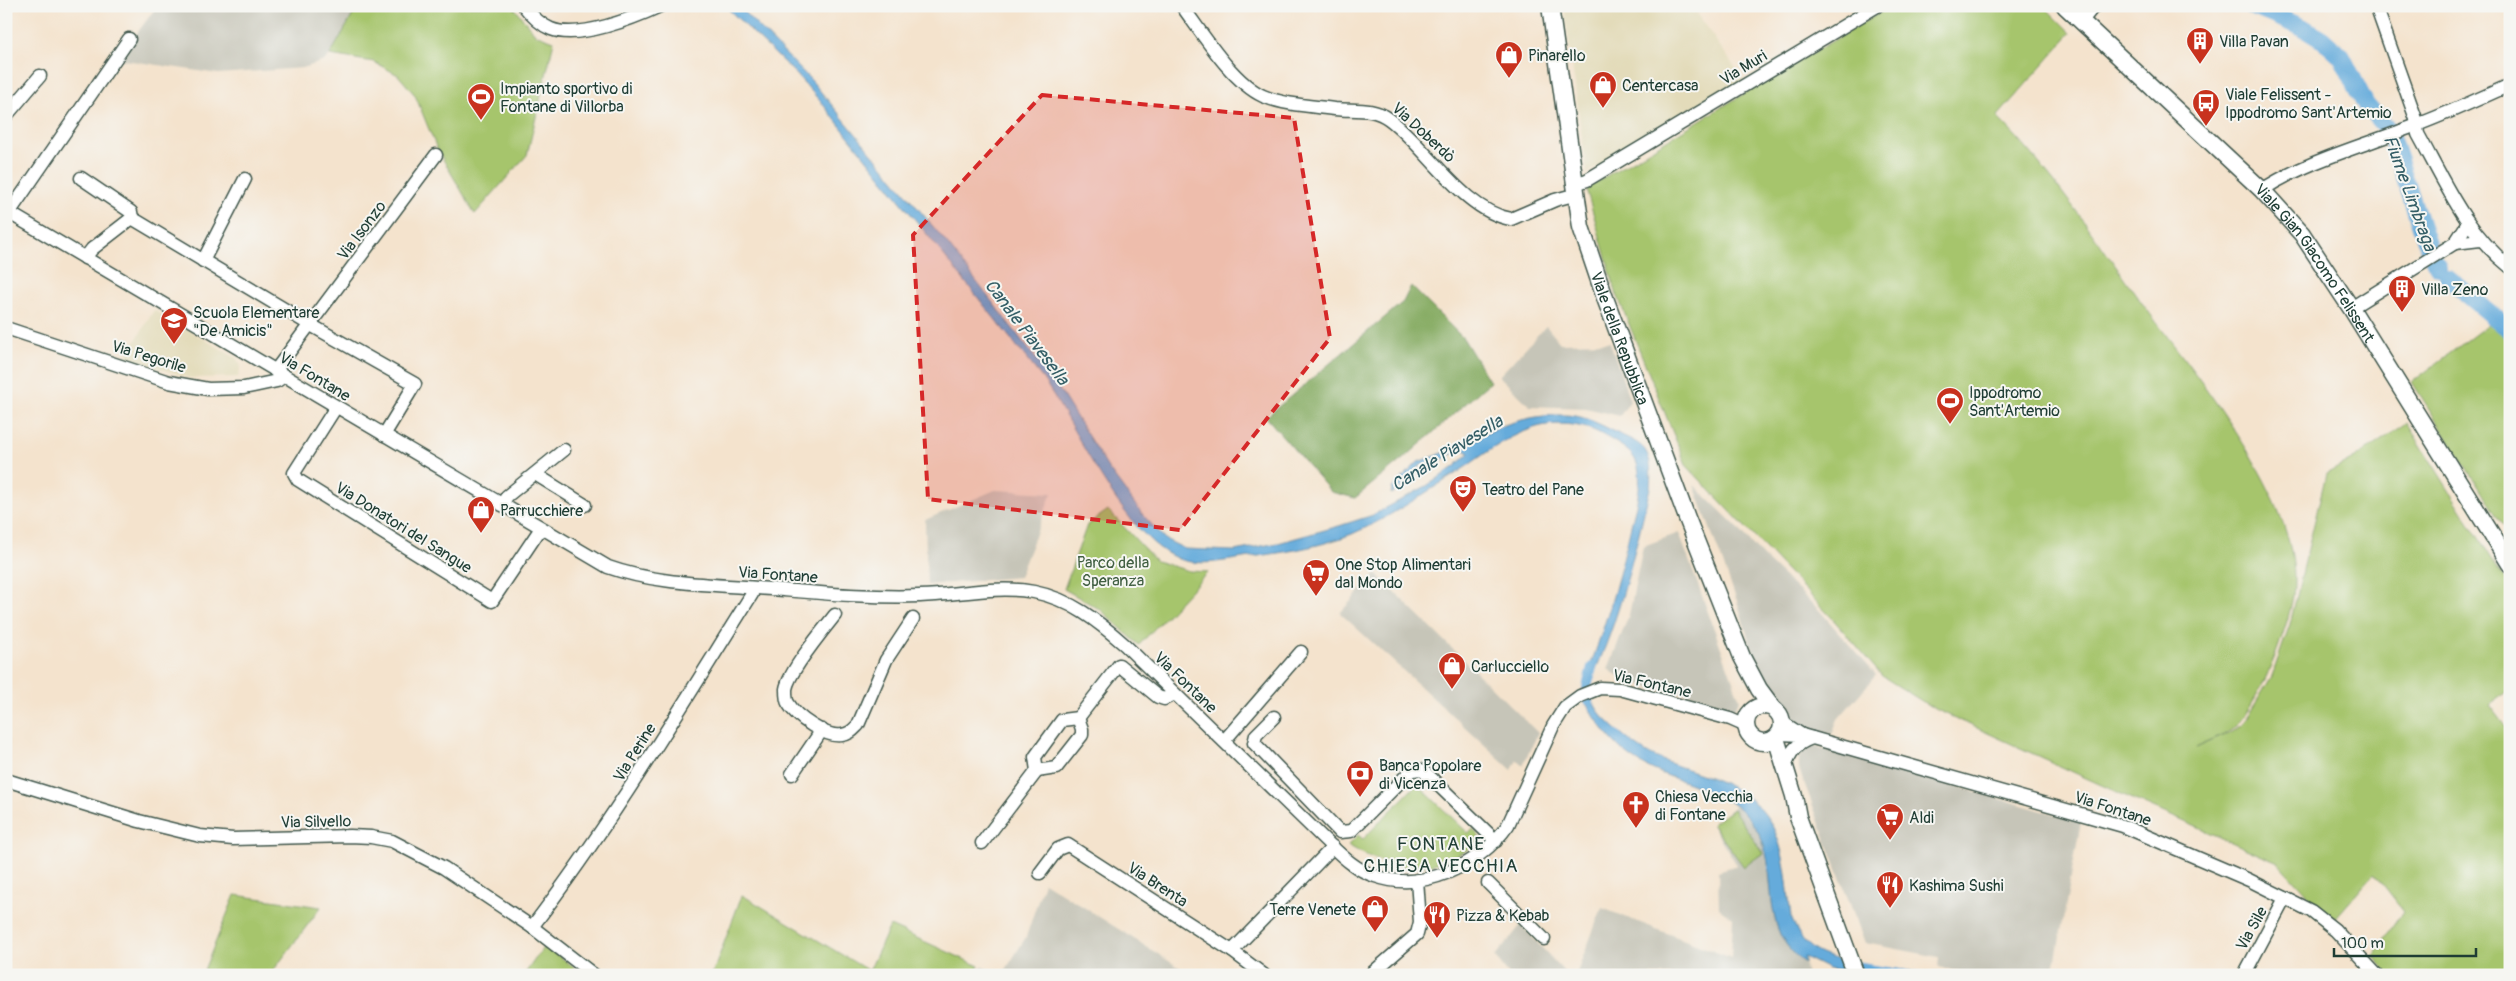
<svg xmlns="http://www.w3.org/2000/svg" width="2516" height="981" viewBox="0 0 2516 981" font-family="Pangolin,sans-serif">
<rect width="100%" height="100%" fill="#f6f6f2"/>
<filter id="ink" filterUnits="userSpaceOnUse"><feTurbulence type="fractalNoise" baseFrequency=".02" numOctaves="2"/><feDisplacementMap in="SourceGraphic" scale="10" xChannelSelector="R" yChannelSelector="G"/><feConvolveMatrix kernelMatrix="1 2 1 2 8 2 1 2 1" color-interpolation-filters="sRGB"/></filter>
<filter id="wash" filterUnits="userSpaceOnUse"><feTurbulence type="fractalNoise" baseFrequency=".0096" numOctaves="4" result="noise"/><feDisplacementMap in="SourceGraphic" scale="20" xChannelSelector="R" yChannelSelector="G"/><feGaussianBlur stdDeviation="1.12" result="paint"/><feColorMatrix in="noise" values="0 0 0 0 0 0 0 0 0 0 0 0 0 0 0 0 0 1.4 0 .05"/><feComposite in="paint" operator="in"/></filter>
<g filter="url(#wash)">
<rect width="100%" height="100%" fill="#f4e3cd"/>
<g fill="#e3dbba">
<polygon points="1564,6 1707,6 1697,14 1744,80 1587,173"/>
<polygon points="154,310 236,358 241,366 238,377 189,378 126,357"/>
</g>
<g fill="#c6c5b8">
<polygon points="157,6 343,6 354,13 330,55 324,61 303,68 218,74 118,59"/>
<polygon points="1546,326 1560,343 1610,342 1630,401 1620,416 1586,408 1530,406 1499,376"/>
<polygon points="1694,485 1737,527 1763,557 1819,610 1876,675 1838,719 1832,734 1797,728 1790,720 1782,706 1775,701 1768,683 1759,673 1737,601"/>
<polygon points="995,490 1052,493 1019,577 927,585 925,520"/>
<polygon points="1679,533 1740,700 1733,710 1703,702 1704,698 1679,692 1676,695 1624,680 1608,669 1629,615 1643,546"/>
<polygon points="1376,574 1538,733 1523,765 1517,760 1512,770 1340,613"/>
<polygon points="1814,746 2081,822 2053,975 1975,975 1938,967 1939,957 1865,943 1799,769 1799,758 1802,752"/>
<polygon points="1735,806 1756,827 1764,846 1777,925 1788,947 1804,963 1807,975 1576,975 1602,908 1731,958 1733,918 1719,908 1718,871 1737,865 1712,825"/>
<polygon points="1044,882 1191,975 978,975 982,967 996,972 1005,971 1026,937"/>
<polygon points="1521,925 1567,975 1509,975 1495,957"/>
</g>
<g fill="#a6c56c" stroke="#628150">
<polygon points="343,6 513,6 535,34 554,41 527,155 475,214 437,149 415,95 398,75 374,62 330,55 354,13"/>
<path d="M1891,6h153l27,27 -74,84c57,56 101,126 148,190 51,69 148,184 149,271 1,22 -8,47 -15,67 -8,24 -29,71 -49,86 -10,7 -23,11 -34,17l34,-15 13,-9 29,-48 18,-52 36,-150 29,-16 52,-35 103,165v102l-21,15 21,28v242h-120l-17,-19 30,-45 -29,-37 -42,48 -54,-59 -168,-74 -177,-81 -51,-32 -50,-58 -146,-153 -70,-173 -29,-100 1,-5z"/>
<polygon points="2490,323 2510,337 2510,537 2412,382"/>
<polygon points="1108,510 1156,561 1189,571 1208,572 1139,645 1101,610 1064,589 1087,525"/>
<path d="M1417,784l51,49 5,-4 5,5 2,7c-43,33 -87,33 -132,4l10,-10 5,4z"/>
<polygon points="1733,809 1763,853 1744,867 1712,824"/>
<polygon points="235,895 321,907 270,975 218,975 204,970"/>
<polygon points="742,895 869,971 890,926 979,966 975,975 712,975"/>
<polygon points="545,945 584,975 524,975"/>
</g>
<polygon fill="#84aa60" stroke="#52744a" points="1411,286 1463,338 1490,382 1409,454 1355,498 1331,492 1266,417 1403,302"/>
<g fill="#65abdb" stroke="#427488">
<path d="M725,6h13l73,74 135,162 111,144 51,82 35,47 22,24 20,10 49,2 44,-8 61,-17 34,-11 57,-31 25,-18 14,-13 -7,-5 -19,11 -20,5 -7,5 -13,17 -12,8 1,-6 26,-26 20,-7 32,-17 9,1c20,-18 78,-30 105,-21 12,4 24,10 35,16 9,4 20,8 26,16 7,10 6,26 5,38 -16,65 -30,131 -59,192l-7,3c19,-50 34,-100 46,-153 4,-20 14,-46 7,-66 -4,-14 -24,-23 -36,-30 -19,-11 -50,-13 -70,-5 -30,10 -52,30 -79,47 -32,20 -65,43 -100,58 -35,14 -72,19 -108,24 -21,3 -48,9 -67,0 -53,-21 -102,-132 -134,-179l-222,-277 -24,-27z"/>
<path d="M1592,698c4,13 13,21 23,30 11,10 26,23 40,29 40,18 88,23 114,63 17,28 18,66 22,97 11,27 20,36 49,43l4,11 -16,-2 -24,-12v6c-9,-8 -19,-18 -24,-29 -15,-34 -4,-76 -25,-107 -27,-43 -86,-42 -124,-70 -19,-13 -34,-36 -46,-55z"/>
<polygon points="1867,965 1939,975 1869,975"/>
</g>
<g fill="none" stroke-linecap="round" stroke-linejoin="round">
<g stroke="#65abdb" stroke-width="10">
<polyline points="1588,700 1587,687 1592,667"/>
<polyline points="1829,963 1906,975"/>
</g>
<g stroke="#65abdb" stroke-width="18">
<polyline points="2251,6 2302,27 2322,39 2342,57 2366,105 2389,131 2429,250 2438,267"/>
<polyline points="2448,278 2510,330"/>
</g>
</g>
</g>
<g filter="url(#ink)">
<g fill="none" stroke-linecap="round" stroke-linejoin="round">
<defs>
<g id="minor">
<path d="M524,6c7,9 17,19 27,23 28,11 83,-11 109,-23"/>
<path d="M1182,6c20,27 50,76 81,90 21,9 49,10 72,13 19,2 38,-2 54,10 38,28 74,92 122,100l44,-19 22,-6"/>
<path d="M2376,6l40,113 2,15c27,49 47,97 92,133"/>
<polyline points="2081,22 2094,6"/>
<polyline points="6,116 40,76"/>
<polyline points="81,178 131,212 132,218 309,324 415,384 384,435"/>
<polyline points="1575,184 1587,180 1877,6"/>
<path d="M2262,190c46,-30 101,-44 152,-64 33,-12 64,-27 96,-41"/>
<path d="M6,211l602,356c48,17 99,17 149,21 55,4 109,10 163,8 37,-1 77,-11 114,-4 36,7 64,29 91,53l200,195c15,14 30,30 50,36 48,17 105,-11 133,-51l45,-99 12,-19 15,-11 20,-8 20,1 110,30 16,7"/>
<polyline points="9,213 129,39"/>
<polyline points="2468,223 2455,243 2480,240"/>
<polyline points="85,258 92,249 132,218"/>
<polyline points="203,261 245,179"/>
<polyline points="2351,308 2455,243"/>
<polyline points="6,328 169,382 208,389 244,388 277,381 284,376"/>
<polyline points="275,371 436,155"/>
<polyline points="336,407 294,473 298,480 492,601 541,528"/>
<polyline points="535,474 585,505"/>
<polyline points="502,505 507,496 564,450"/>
<path d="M835,615c-12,15 -46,56 -49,74 0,4 0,11 2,14 8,14 38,35 54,32 8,-1 11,-5 16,-10l28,-65 27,-41"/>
<path d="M1274,717l-18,18 -2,8 86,89 11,-1 60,-60c9,-4 12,0 18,5l67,65"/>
<polygon points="1078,718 1082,729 1082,735 1056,768 1037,771 1035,757 1062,720"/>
<polyline points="1078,718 1119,665 1158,697 1164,699 1175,694"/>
<polyline points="1782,722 1802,735"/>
<polyline points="1779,734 1802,735 2123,826 2249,880 2311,911 2335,930 2377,975"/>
<polyline points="1224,741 1301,652"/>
<path d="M1784,769c6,-17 11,-25 28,-31"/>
<polyline points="792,774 822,730"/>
<polyline points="6,780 139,821 200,836 233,839 350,836 371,837 392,841 444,868 532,927 594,975"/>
<polyline points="982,843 1037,771"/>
<polyline points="1040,873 1058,849 1068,845 1232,951 1264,975"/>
<polyline points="1488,883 1544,939"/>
<path d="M532,927c81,-106 149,-220 220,-333v-6"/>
<polyline points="1232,951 1333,847"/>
<polyline points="1370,975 1417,934 1420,922 1417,880"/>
<polyline points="2244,975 2285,898"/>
</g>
<g id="major">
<path id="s1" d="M1550,6l31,221 24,71 82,220 55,139 17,32 14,19"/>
<path id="s2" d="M2065,6l197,184 40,44 49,74 159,256"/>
<circle cx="1764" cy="724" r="18"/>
<polyline points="1776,738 1794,796 1798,817 1856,975"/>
</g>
</defs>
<use href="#minor" stroke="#3f564b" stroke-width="15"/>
<use href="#major" stroke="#3f564b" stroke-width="19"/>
<use href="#minor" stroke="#fff" stroke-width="12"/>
<use href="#major" stroke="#fff" stroke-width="16"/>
</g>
</g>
<path fill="#d62828" fill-opacity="0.2" stroke="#d62828" stroke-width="4" stroke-dasharray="10 6" stroke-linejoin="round" d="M1042,95l252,23 36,220 -150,192 -252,-31 -15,-264z"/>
<defs>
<symbol id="building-pin" viewBox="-11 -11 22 30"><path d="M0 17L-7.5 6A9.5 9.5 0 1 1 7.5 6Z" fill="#c8321e" stroke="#f6f6f2"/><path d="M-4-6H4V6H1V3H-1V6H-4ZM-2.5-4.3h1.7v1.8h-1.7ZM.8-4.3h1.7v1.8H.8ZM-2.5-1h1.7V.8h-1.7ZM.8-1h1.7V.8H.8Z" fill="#fff"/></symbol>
<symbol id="shop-pin" viewBox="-11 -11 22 30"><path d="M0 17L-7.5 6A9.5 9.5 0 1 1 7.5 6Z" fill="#c8321e" stroke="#f6f6f2"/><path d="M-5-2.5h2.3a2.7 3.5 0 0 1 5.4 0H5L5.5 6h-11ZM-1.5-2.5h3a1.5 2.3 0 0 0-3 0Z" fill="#fff"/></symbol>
<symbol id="stadium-pin" viewBox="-11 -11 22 30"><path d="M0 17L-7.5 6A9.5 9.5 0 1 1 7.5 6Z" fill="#c8321e" stroke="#f6f6f2"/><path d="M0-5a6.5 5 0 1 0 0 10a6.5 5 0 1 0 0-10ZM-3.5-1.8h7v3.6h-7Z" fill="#fff"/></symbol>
<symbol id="bus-pin" viewBox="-11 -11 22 30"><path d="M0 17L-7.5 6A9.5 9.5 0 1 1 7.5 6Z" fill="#c8321e" stroke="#f6f6f2"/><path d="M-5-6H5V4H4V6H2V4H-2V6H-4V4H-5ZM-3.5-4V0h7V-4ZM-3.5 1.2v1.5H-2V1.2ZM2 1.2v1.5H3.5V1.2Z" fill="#fff"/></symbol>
<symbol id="school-pin" viewBox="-11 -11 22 30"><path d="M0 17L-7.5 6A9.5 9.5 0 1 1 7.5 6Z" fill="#c8321e" stroke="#f6f6f2"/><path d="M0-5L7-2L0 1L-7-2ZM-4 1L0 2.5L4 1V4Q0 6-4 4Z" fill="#fff"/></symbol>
<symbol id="theatre-pin" viewBox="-11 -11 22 30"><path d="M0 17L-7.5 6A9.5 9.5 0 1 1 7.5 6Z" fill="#c8321e" stroke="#f6f6f2"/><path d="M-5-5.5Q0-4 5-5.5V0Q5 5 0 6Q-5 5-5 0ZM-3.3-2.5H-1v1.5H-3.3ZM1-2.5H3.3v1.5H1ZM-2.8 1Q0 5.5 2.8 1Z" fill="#fff"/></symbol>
<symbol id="supermarket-pin" viewBox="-11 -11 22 30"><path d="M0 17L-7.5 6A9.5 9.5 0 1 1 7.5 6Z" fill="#c8321e" stroke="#f6f6f2"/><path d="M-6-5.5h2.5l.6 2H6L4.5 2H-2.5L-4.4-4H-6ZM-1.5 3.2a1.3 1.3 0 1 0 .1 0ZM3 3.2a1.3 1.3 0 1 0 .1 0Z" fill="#fff"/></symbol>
<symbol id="bank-pin" viewBox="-11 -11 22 30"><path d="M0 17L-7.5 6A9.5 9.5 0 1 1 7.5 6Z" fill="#c8321e" stroke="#f6f6f2"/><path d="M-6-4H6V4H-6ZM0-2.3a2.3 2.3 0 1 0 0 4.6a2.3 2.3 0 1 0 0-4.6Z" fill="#fff"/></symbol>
<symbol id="church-pin" viewBox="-11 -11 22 30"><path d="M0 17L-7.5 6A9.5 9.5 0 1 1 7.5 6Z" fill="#c8321e" stroke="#f6f6f2"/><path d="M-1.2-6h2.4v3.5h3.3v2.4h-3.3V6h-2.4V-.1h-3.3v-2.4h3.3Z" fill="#fff"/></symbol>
<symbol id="restaurant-pin" viewBox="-11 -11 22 30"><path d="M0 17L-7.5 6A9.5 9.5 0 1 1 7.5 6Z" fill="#c8321e" stroke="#f6f6f2"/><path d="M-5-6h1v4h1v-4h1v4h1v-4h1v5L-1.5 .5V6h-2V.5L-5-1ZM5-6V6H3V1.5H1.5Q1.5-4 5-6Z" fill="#fff"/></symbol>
</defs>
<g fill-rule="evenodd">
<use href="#building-pin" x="2184" y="25" width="32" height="43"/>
<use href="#shop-pin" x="1493" y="39" width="32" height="43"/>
<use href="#shop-pin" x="1587" y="69" width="32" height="43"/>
<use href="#stadium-pin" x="465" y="81" width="32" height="43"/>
<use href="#bus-pin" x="2190" y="87" width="32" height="43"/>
<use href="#building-pin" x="2386" y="273" width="32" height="43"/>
<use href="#school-pin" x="158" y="305" width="32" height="43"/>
<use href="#stadium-pin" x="1934" y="385" width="32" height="43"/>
<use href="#theatre-pin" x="1447" y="473" width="32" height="43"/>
<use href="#shop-pin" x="465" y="494" width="32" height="43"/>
<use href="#supermarket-pin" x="1300" y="557" width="32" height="43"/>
<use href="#shop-pin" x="1436" y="650" width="32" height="43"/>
<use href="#bank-pin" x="1344" y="758" width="32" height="43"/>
<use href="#church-pin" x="1620" y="789" width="32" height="43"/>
<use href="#supermarket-pin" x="1874" y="801" width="32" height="43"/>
<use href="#restaurant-pin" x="1874" y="869" width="32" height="43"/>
<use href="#shop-pin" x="1359" y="893" width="32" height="43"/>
<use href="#restaurant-pin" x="1421" y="899" width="32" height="43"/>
</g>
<g text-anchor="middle" stroke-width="4" stroke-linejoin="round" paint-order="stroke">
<g font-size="16" fill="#1f3d34" stroke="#f6f6f2" text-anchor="start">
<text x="2219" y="47">Villa Pavan</text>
<text x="1528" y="61">Pinarello</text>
<text x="1622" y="91">Centercasa</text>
<text x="500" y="94">Impianto sportivo di<tspan x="500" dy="18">Fontane di Villorba</tspan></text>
<text x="2225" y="100">Viale Felissent -<tspan x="2225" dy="18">Ippodromo Sant'Artemio</tspan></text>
<text x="2421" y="295">Villa Zeno</text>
<text x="193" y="318">Scuola Elementare<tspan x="193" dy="18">"De Amicis"</tspan></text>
<text x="1969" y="398">Ippodromo<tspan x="1969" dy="18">Sant'Artemio</tspan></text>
<text x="1482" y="495">Teatro del Pane</text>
<text x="500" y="516">Parrucchiere</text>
<text x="1335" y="570">One Stop Alimentari<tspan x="1335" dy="18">dal Mondo</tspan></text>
<text x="1471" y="672">Carlucciello</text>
<text x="1379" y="771">Banca Popolare<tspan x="1379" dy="18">di Vicenza</tspan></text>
<text x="1655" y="802">Chiesa Vecchia<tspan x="1655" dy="18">di Fontane</tspan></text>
<text x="1909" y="823">Aldi</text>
<text x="1909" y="891">Kashima Sushi</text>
<text x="1356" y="915" text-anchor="end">Terre Venete</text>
<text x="1456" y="921">Pizza &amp; Kebab</text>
</g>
<g font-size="16" fill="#1f3d34" stroke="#f6f6f2">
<text transform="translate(1743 67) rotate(-31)" y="6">Via Muri</text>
<text transform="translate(1424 132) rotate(43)" y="6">Via Doberdò</text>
<text transform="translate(361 230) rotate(-53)" y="6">Via Isonzo</text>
<text dy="6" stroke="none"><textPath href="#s2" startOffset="360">Viale Gian Giacomo Felissent</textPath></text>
<text dy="6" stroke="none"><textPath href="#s1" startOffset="341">Viale della Repubblica</textPath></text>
<text transform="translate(149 356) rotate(17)" y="6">Via Pegorile</text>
<text transform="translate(315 376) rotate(31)" y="6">Via Fontane</text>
<text transform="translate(404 527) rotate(32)" y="6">Via Donatori del Sangue</text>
<text transform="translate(778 574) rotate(4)" y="6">Via Fontane</text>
<text transform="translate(1186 682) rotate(44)" y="6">Via Fontane</text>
<text transform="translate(1652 683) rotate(13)" y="6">Via Fontane</text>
<text transform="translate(634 752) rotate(-58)" y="6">Via Perine</text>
<text transform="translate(2113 808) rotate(18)" y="6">Via Fontane</text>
<text transform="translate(316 821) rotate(-1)" y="6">Via Silvello</text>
<text transform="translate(1158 884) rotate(33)" y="6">Via Brenta</text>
<text transform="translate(2251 928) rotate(-61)" y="6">Via Sile</text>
</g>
<g font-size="16" fill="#415f42" stroke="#f6f6f2">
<text x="1113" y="568">Parco della<tspan x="1113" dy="18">Speranza</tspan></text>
</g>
<g font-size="18" font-style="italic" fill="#345e66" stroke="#f6f6f2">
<text transform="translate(2410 193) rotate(70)" y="6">Fiume Limbraga</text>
<text transform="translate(1027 332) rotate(53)" y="6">Canale Piavesella</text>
<text transform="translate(1447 453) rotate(-32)" y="6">Canale Piavesella</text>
</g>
<g font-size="19" letter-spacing="1" fill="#1f3d34" stroke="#f6f6f2">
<text x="1441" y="850">FONTANE<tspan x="1441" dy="22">CHIESA VECCHIA</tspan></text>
</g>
</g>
<rect width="2516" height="981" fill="none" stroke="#f6f6f2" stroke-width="25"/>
<path d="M2334 948v8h142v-8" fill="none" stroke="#1f3d34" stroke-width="2.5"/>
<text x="2341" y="948" font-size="15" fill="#1f3d34" stroke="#f6f6f2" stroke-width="4" paint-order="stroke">100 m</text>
</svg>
